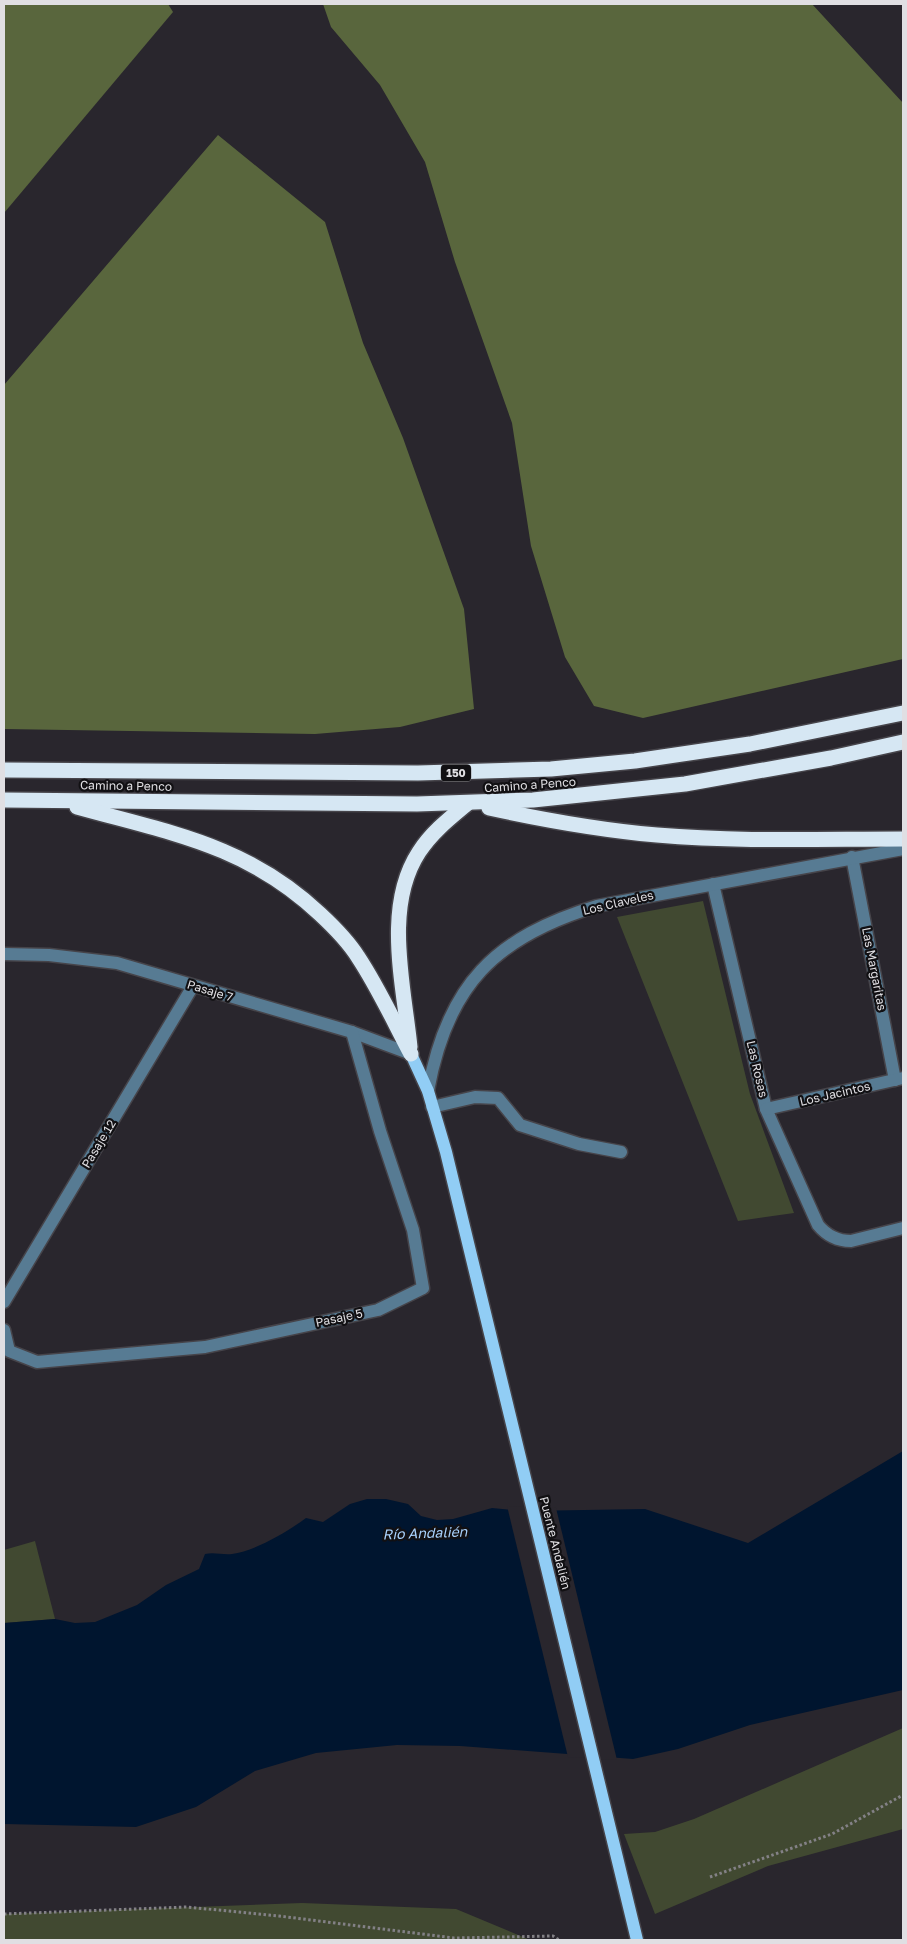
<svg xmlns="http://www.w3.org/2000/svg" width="907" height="1944" viewBox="0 0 907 1944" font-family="'Golos Text',sans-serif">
<rect width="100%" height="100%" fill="#29262d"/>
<g fill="#414931">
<polygon points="703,901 750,1094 794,1213 738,1221 617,917"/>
<polygon points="35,1541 55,1619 4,1623 4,1550"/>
<polygon points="903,1728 903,1829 768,1866 655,1914 624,1834 655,1832 694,1819"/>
<polygon points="302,1903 456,1909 530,1940 4,1940 4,1914"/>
</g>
<g fill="#59663d">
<polygon points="4,4 168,4 173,12 4,213"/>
<polygon points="323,4 812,4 903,103 903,659 643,718 594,706 565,657 531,546 512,423 455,262 425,162 380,85 331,27"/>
<polygon points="218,135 325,222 363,343 403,438 464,609 474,709 400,727 315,734 4,729 4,385"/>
</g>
<path fill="#00152f" d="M903,1451v239l-153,35 -72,24 -45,10 -173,-13 -63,-1 -81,8 -61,18 -59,36 -60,20 -132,-3v-201l51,-4 20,4 20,-1 42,-17 29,-20 33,-16 6,-15c9,-2 18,1 27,0 23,-3 55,-22 74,-36l17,4 27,-18 17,-5h19l22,5 13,12 16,4 16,-1 39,-11 32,3 121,-2 103,34z"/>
<polygon fill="#29262d" points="507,1506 556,1508 617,1760 568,1757"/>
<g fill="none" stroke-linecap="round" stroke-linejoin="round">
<defs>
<g id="minor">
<polyline points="852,857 895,1080"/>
<path d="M713,884l53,225 52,116c9,11 19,16 33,16l52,-13"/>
<polyline points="4,954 49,955 117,963 352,1032 411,1054"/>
<path d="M428,1091c19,-106 67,-154 169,-185l306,-57"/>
<polyline points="432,1107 475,1097 498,1098 520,1125 579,1144 621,1152"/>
<polyline points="766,1109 903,1078"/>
<polyline points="4,1302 193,986"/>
<polyline points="4,1330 9,1351 37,1362 205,1347 378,1310 423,1288 413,1230 380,1131 352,1032"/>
</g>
<polyline id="major" points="411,1054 428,1091 446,1152 637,1940"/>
<g id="highway">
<polyline points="4,770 418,773 551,769 635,761 750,744 903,713"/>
<polyline points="4,800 417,804 533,800 685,784 831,758 903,742"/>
<path d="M77,807c93,26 170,38 243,107 14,13 28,27 38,43 20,30 36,65 53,97"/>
<path d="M489,808c55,12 111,22 168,27 82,7 164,4 246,4"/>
<path d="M410,1047c-6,-61 -27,-140 9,-195 13,-20 31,-34 49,-49"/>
</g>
</defs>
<use href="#minor" stroke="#46444a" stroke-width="15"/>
<use href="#major" stroke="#46444a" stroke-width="15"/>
<use href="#highway" stroke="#46444a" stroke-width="18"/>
<g stroke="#838186" stroke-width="3" stroke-dasharray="2.5 2.5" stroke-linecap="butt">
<polyline points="710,1877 832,1834 903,1795"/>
<polyline points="4,1914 187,1907 279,1916 454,1938 553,1936 559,1940"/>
</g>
<use href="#minor" stroke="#577b93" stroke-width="12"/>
<use href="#major" stroke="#91cdf5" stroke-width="12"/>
<use href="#highway" stroke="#d6e7f3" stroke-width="15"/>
</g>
<g text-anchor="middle" stroke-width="4.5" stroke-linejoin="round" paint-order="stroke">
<rect fill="#111013" stroke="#a2a1a5" stroke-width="1" x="441" y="764.5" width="30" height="17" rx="4"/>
<g font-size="11" font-weight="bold" fill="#e0dfe3">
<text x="456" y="777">150</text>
</g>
<g font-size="12" fill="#e0dfe3" stroke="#111013">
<text transform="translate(530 785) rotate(-4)" y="4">Camino a Penco</text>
<text transform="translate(126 786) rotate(1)" y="4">Camino a Penco</text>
<text transform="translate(618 903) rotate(-13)" y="4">Los Claveles</text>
<text transform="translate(874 969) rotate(79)" y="4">Las Margaritas</text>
<text transform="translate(210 991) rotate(17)" y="4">Pasaje 7</text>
<text transform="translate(757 1069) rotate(77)" y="4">Las Rosas</text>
<text transform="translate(835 1094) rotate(-13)" y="4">Los Jacintos</text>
<text transform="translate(99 1144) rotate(-59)" y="4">Pasaje 12</text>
<text transform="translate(339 1318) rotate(-12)" y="4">Pasaje 5</text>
<text transform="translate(555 1543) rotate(76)" y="4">Puente Andalién</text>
</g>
<g font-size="14" font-style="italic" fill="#a8d1fc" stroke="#111013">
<text transform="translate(425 1533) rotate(-2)" y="5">Río Andalién</text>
</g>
</g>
<rect width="907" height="1944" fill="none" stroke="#e0dfe3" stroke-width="10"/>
</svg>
